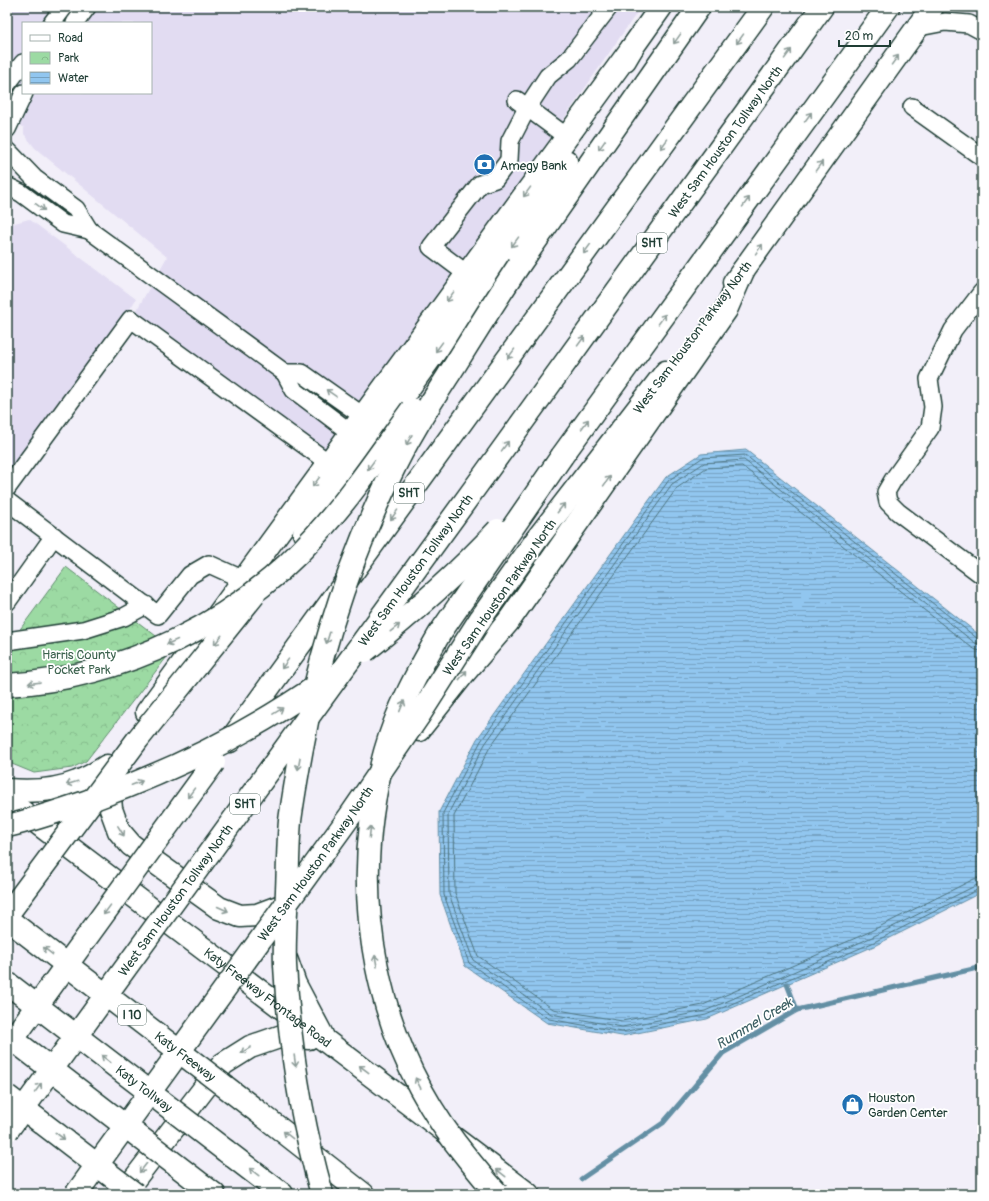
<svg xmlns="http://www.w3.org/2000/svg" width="989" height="1201" viewBox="0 0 989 1201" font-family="Pangolin,sans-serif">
<defs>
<pattern id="park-crowns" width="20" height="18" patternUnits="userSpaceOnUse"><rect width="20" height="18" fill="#9cdaa3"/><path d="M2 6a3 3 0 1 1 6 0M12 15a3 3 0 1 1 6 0" fill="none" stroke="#86bc8d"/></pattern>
<pattern id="water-rules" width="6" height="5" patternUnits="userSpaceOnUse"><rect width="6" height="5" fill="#91c6ef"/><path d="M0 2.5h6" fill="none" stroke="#76a2c2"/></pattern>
</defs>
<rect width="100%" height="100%" fill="#f2eff9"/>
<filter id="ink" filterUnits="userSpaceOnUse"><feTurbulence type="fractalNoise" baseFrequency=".025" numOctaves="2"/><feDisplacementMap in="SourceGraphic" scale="8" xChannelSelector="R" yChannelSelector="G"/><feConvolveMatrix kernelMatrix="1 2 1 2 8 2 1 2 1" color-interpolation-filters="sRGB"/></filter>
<g filter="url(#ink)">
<g fill="#e2dcf2" fill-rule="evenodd">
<path d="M7,7h634l-21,30 -144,210 -151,204 -190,-138 32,-56 -132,-109 -11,-14v-6l-17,-14zM23,23h128v70h-128z"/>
<polygon points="29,219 136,299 126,316 7,476 7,227 8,225"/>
</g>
<polygon fill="url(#park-crowns)" stroke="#5e8c6c" points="66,567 173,649 149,680 86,761 72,768 34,773 12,764 7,761 7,647"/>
<polygon fill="url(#water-rules)" stroke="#638fa4" points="746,450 982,637 982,892 874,946 707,1019 622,1036 547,1023 465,966 440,895 439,812 477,739 666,477 701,454"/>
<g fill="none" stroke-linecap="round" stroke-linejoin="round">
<g stroke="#4d747f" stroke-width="1">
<polyline points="982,640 978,639 745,455 702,458 669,480 481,741 443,813 444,895 469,963 549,1019 622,1032 706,1015 872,943 979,889 982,889"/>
<polyline points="982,645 975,643 744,460 704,463 672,484 485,744 448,814 449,894 473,960 551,1014 622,1027 705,1011 870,938 977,885 982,884"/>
<polyline points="982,651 976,650 971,647 742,466 706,468 677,488 490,747 454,816 455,893 478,956 553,1009 622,1021 703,1005 867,933 974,879 982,878"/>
</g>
<g stroke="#638fa4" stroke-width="5">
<polyline points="787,984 797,1010"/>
<polyline points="581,1179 663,1123 723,1053 797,1010 982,967"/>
</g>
<defs>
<g id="minor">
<polyline points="52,23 64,7"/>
<polyline points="75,23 87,7"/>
<polyline points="919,27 945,22 969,24 982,31"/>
<polyline points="7,84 23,63"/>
<polyline points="517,100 567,137"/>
<polyline points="912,107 982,157"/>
<polyline points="7,129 24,93"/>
<polyline points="7,186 21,193 63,224 89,230 76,209 34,178 8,151"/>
<polyline points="89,230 285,373"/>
<polyline points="467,274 431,247 480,184 495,179 509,160 510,141 527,108 548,76 569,59 609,7"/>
<polyline points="982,292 953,330 929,379 933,407 930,428 893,480 886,492 888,502 898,512 982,575"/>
<polyline points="351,433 294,390 285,373 302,373 363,416"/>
<polyline points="7,488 131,319 329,463"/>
<polyline points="7,501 158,615 190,575 209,564 244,580"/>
<polyline points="7,602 54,536"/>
<polyline points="7,641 83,630 124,617 146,605"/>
</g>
<g id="major">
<polyline points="625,60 632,48 661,7"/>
<polyline points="734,283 932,7"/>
<polyline points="304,533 526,226 566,161"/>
<polyline points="537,539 666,372"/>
<polyline points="147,712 632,48"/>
<polyline points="419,730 465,672 508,622 726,310 743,271"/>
<polyline points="108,776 111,809 119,831 131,845 219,908 240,916 257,915 281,906 281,921"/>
<path d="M7,790c23,2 48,1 70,-8 11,-4 21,-10 30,-16"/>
<path id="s1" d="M7,800l521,394"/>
<polyline points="287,961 295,984 322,1035"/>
<polyline points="123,1194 223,1064 250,1047 282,1036 309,1038"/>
</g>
<g id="highway">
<polyline points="519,265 699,7"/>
<polyline points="562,456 888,7"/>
<path id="s2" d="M482,478l340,-471"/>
<polyline points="230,741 763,7"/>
<polyline points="257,1111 363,1194"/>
<polyline points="226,1151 282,1194"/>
<polyline points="202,1185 214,1194"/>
</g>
</defs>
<use href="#minor" stroke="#1f3d34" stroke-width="20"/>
<use href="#major" stroke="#1f3d34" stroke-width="25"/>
<use href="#highway" stroke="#1f3d34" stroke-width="25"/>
<use href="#minor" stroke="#fff" stroke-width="17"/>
<use href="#major" stroke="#fff" stroke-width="22"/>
<use href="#highway" stroke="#fff" stroke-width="22"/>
<defs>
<g id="major-bridge">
<polyline points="7,915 138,739 254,595"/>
<path id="s3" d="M76,1194l274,-378 68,-99 63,-99 56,-79"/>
</g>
<g id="highway-bridge">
<path d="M365,651c48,-38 91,-76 133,-121"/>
<path d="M7,685c116,-7 230,-62 308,-149 36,-39 66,-84 97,-127"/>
<path d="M7,826c30,-7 58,-17 87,-27 80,-29 157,-67 227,-116"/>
<path id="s4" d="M7,919l250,192"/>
<path id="s5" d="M7,983l219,168"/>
<polyline points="7,1035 202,1185"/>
<polyline points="7,1047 214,762"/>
<polyline points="7,1096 135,1194"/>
<path id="s6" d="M7,1131l475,-653"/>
<path d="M322,1194c-21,-74 -33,-152 -37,-229 -1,-25 1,-50 2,-74 1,-23 1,-47 3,-70 3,-23 7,-45 11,-68 17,-96 47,-189 89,-277 18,-39 42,-75 65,-111 21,-34 42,-67 64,-100"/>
<path d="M498,1194c-11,-11 -20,-23 -30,-35 -94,-114 -122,-266 -83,-407 12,-43 33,-81 55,-119l122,-177"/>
</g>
</defs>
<use href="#major-bridge" stroke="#1f3d34" stroke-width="25" stroke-linecap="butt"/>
<use href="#highway-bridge" stroke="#1f3d34" stroke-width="25" stroke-linecap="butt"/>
<use href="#major-bridge" stroke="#fff" stroke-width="22"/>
<use href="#highway-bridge" stroke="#fff" stroke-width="22"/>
</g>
<defs><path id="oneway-shaft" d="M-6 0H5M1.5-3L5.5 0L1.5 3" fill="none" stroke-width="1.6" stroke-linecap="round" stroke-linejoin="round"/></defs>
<g stroke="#8f9e9a">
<use href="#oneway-shaft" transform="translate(677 39) rotate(125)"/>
<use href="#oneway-shaft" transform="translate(740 39) rotate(126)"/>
<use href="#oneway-shaft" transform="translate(788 54) rotate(-54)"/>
<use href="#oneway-shaft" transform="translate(895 60) rotate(-54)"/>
<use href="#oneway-shaft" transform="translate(808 117) rotate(-54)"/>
<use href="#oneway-shaft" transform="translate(664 144) rotate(126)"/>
<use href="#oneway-shaft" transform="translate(602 145) rotate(125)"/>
<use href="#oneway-shaft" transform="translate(819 166) rotate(-54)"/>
<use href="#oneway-shaft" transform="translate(527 192) rotate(126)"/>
<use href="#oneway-shaft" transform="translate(746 202) rotate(-54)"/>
<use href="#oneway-shaft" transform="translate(40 207) rotate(36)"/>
<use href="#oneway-shaft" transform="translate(515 242) rotate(126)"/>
<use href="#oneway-shaft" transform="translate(587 249) rotate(126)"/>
<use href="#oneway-shaft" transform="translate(759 249) rotate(-55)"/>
<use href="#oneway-shaft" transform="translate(450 297) rotate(126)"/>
<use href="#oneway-shaft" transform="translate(662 319) rotate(-54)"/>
<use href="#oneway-shaft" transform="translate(581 341) rotate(-54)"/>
<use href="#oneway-shaft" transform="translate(439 347) rotate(126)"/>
<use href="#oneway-shaft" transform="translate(511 354) rotate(126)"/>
<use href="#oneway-shaft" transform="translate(331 393) rotate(-145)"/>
<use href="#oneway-shaft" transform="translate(585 424) rotate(-54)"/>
<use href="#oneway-shaft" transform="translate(409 440) rotate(119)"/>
<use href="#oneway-shaft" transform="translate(505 446) rotate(-54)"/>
<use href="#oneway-shaft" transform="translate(371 465) rotate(126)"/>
<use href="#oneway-shaft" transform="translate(607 481) rotate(-55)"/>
<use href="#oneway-shaft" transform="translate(316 482) rotate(126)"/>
<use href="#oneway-shaft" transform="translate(561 508) rotate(-52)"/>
<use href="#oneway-shaft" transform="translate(394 515) rotate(126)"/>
<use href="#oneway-shaft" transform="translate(395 628) rotate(-38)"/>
<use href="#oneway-shaft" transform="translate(328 638) rotate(107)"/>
<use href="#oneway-shaft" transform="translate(218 640) rotate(129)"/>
<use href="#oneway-shaft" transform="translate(172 642) rotate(156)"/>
<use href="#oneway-shaft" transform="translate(285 664) rotate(126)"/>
<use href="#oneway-shaft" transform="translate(463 675) rotate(-51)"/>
<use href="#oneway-shaft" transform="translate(34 683) rotate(173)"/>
<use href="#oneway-shaft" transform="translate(402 706) rotate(-68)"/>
<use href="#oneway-shaft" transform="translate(278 711) rotate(-31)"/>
<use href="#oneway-shaft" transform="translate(299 764) rotate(100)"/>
<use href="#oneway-shaft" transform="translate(72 783) rotate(163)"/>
<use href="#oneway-shaft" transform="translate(137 783) rotate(-21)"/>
<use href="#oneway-shaft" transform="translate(191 793) rotate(126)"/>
<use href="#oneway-shaft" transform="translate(121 831) rotate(58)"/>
<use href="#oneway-shaft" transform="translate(370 832) rotate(-84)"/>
<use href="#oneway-shaft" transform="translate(223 909) rotate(24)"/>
<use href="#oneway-shaft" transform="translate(107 910) rotate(126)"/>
<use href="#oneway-shaft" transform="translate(48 951) rotate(-142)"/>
<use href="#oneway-shaft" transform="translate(376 961) rotate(-100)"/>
<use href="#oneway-shaft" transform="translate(246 1050) rotate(150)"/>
<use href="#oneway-shaft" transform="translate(106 1059) rotate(-142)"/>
<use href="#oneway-shaft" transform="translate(295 1061) rotate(82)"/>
<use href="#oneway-shaft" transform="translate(364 1069) rotate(-143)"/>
<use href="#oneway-shaft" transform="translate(418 1083) rotate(-117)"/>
<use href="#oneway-shaft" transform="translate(38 1088) rotate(-54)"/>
<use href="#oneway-shaft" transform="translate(288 1135) rotate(-142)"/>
<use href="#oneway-shaft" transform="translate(60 1136) rotate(37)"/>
<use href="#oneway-shaft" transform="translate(143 1168) rotate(128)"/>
<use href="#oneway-shaft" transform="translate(254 1172) rotate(-142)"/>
<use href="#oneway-shaft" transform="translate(501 1173) rotate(-142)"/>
</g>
</g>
<defs>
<symbol id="bank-disc" viewBox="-11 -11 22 22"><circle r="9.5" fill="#1f6fb2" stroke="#fff"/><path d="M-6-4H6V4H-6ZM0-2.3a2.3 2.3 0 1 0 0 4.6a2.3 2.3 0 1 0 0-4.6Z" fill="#fff"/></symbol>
<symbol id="shop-disc" viewBox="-11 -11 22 22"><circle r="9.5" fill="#1f6fb2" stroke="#fff"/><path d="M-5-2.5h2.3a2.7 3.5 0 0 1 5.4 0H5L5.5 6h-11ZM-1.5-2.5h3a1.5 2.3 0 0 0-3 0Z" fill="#fff"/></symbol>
</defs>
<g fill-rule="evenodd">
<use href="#bank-disc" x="472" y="152" width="25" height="25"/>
<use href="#shop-disc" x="840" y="1092" width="25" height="25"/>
</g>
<g text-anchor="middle" stroke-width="3.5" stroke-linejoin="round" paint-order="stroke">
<g fill="#fff" stroke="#627771" stroke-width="1">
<rect x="637" y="233" width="30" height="20" rx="3"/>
<rect x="394" y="483" width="30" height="20" rx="3"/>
<rect x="230" y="794" width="30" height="20" rx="3"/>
<rect x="118" y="1005" width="28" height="20" rx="3"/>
</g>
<g font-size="12" font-weight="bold" fill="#1f3d34">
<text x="652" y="247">SHT</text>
<text x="409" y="497">SHT</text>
<text x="245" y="808">SHT</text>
<text x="132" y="1019">I 10</text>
</g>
<g font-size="13" fill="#1f3d34" stroke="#fff">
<text dy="5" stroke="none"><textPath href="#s2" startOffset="415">West Sam Houston Tollway North</textPath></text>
<text transform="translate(692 337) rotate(-53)" y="5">West Sam Houston Parkway North</text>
<text dy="5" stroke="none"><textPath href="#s6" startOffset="694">West Sam Houston Tollway North</textPath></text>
<text transform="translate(499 597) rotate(-55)" y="5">West Sam Houston Parkway North</text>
<text dy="5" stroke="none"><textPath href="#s3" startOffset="408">West Sam Houston Parkway North</textPath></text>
<text dy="5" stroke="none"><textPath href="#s6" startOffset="286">West Sam Houston Tollway North</textPath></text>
<text dy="5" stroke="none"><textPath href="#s1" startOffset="327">Katy Freeway Frontage Road</textPath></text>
<text dy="5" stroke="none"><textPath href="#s4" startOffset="225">Katy Freeway</textPath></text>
<text dy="5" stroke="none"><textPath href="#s5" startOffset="173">Katy Tollway</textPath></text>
</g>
<g font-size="13" fill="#1f3d34" stroke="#fff" text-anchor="start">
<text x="500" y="170">Amegy Bank</text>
<text x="868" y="1102">Houston<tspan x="868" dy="15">Garden Center</tspan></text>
</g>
<g font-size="13" fill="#3e6450" stroke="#fff">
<text x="79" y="659">Harris County<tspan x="79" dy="15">Pocket Park</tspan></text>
</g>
<g font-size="14" font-style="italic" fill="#3c5f63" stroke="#fff">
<text transform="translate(754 1023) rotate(-31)" y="5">Rummel Creek</text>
</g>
</g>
<rect width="989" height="1201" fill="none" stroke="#fff" stroke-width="24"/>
<rect x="12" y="12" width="965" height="1177" fill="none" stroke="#1f3d34" stroke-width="1.5" filter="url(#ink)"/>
<rect x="22" y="22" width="130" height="72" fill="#ffffff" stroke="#a5b1ae"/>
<rect x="30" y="35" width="20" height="6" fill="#ffffff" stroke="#a5b1ae"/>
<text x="58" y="42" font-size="12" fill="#1f3d34">Road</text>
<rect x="30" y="52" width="20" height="12" fill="url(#park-crowns)" stroke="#a5b1ae"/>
<text x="58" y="62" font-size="12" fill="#1f3d34">Park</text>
<rect x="30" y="72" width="20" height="12" fill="url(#water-rules)" stroke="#a5b1ae"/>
<text x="58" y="82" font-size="12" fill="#1f3d34">Water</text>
<path d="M839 40v6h51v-6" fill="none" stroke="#1f3d34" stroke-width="2"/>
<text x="845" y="40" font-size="12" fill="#1f3d34" stroke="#ffffff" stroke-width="3" paint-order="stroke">20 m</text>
</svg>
